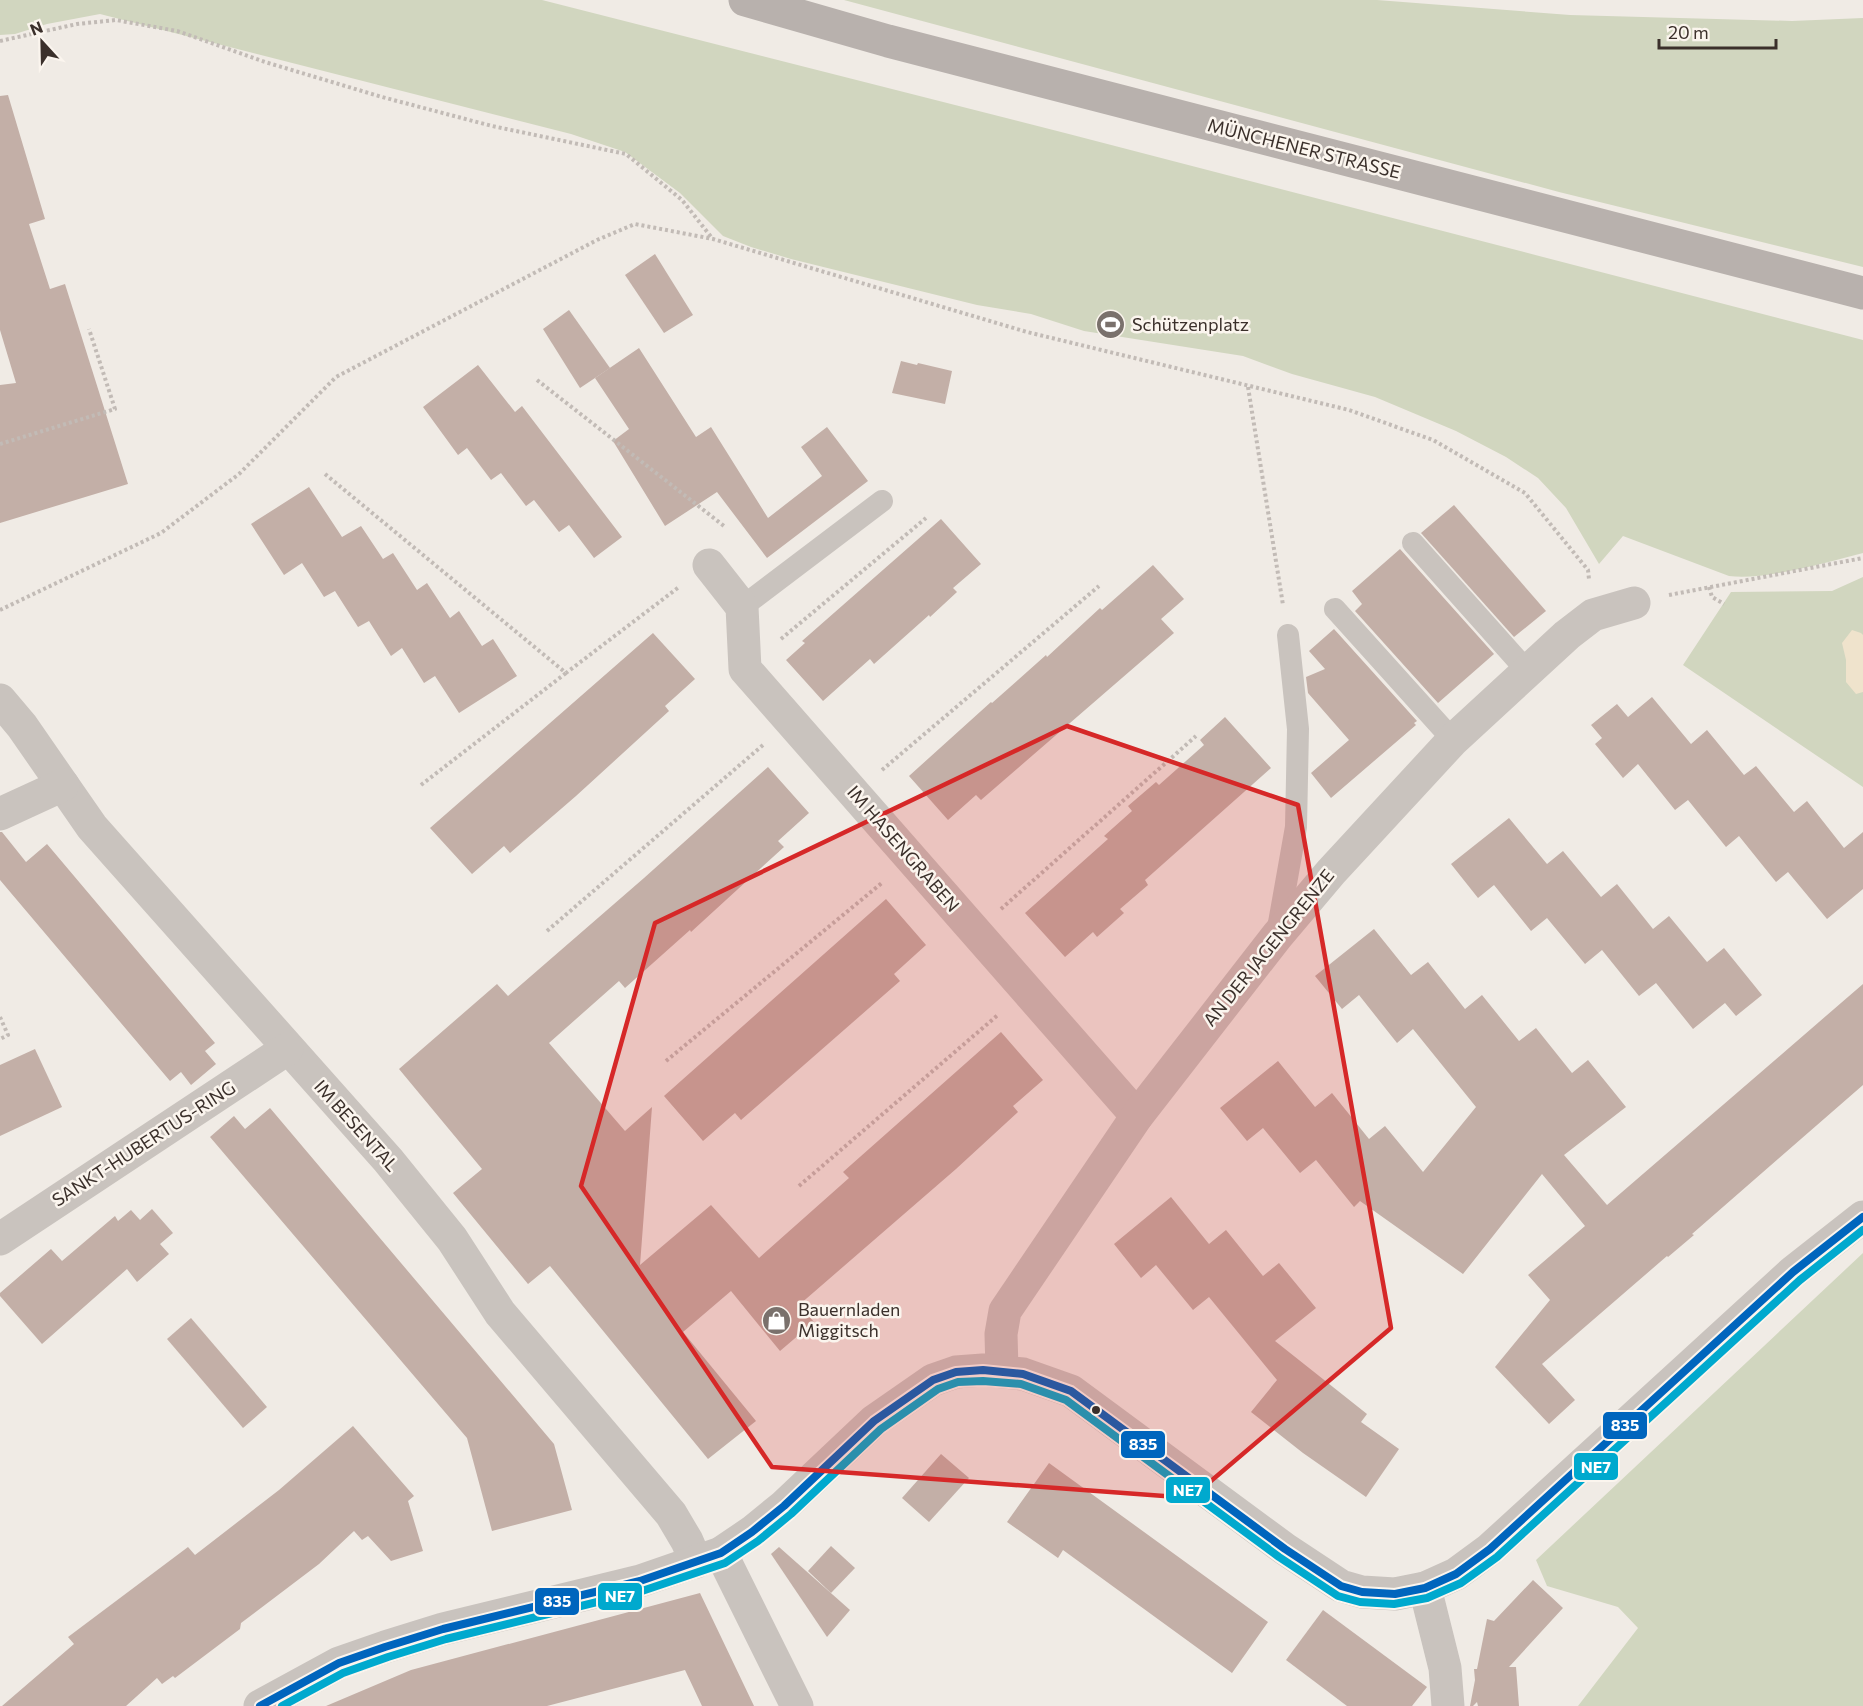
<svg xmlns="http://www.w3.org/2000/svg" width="1863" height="1706" viewBox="0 0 1863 1706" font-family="Commissioner,sans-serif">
<rect width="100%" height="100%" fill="#f0ebe5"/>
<g fill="#d1d6bf">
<path d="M0,0h542l523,133 798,207v213c-35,9 -100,28 -134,23l-106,-40 -24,28 -33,-56 -28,-30 -32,-21 -50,-26 -50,-21 -31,-13 -83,-23 -49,-18 -159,-25 -53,-17 -54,-9 -186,-46 -40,-12 -28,-11 -43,-43 -55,-41 -54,-18 -471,-120 -53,10 -32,10 -15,1z"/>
<polygon points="844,0 1377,0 1570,15 1792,21 1863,18 1863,267 1559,192"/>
<polygon points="1863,577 1863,787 1683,665 1731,592 1832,591"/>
<polygon points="1863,1253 1863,1706 1578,1706 1638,1628 1618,1607 1547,1586 1536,1560"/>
</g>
<polygon fill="#efe3cc" points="1852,630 1861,633 1863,635 1863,692 1856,694 1846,682 1846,660 1842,643"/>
<g fill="#c3afa7">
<polygon points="8,95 45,219 29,224 50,289 65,284 128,484 0,523 0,385 16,383 0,330 0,96"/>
<polygon points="655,254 693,315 664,333 625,275"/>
<polygon points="569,310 610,368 580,388 543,329"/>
<polygon points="639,348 696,437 711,427 768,518 822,476 801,447 827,427 868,481 767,558 717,492 665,526 613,441 629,429 595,378"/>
<polygon points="901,361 917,365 918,363 952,371 945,404 892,393"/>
<polygon points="478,365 515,412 522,406 622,537 594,558 569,525 559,532 534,500 526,506 501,473 491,480 467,448 458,455 423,407"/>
<polygon points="309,487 342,537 361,526 383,559 393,553 417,590 427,583 450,618 459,611 482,646 493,639 517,676 459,713 435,676 424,683 402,648 391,656 369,621 358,627 335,591 324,597 302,563 284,575 251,524"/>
<polygon points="1454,505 1546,611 1514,637 1421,533"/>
<polygon points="941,519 981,564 953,588 957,592 930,617 929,615 874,664 870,659 823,701 786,660 805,643 802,641"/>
<polygon points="1400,549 1494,654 1438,703 1355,611 1362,604 1352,591"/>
<polygon points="1153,565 1184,599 1161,619 1174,633 981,800 976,795 948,820 909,776 991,702 992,703 1046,655 1047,657 1100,608 1102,610"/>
<polygon points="1334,629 1417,721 1414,723 1416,725 1331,798 1311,773 1349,740 1308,693 1306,677 1325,669 1309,651"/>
<polygon points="653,633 695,679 665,706 669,711 576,796 510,853 504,846 472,874 430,828"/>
<polygon points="1652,697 1691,744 1707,730 1744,775 1756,766 1794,812 1807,801 1844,848 1863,832 1863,889 1827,919 1788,872 1776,882 1739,836 1726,847 1688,800 1675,810 1638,764 1623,778 1595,744 1602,738 1591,725 1617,704 1628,717"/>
<polygon points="1225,717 1271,768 1145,880 1148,885 1120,909 1124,913 1097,937 1093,932 1065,957 1025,913 1108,839 1104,836 1132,811 1128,806 1156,782 1159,785 1204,745 1200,740"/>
<polygon points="768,767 809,813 778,841 784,847 691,932 690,930 625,988 619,981 549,1043 625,1131 652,1107 640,1265 711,1205 759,1258 849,1178 843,1172 1001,1032 1043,1080 1013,1106 1018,1112 956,1169 799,1305 814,1322 780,1351 731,1291 683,1332 756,1421 708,1459 550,1266 528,1284 453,1193 482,1169 399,1069 497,984 508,996 644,878"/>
<polygon points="1509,818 1547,864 1563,851 1601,897 1617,884 1653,929 1669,916 1707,962 1724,948 1762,995 1736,1016 1725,1003 1693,1029 1656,983 1639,996 1602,950 1585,964 1547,918 1531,931 1494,885 1478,898 1451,864"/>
<polygon points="0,832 2,832 26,862 47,844 215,1043 205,1051 216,1064 191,1085 181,1072 170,1081 0,880"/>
<polygon points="886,899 926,945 894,974 900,981 741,1120 735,1113 703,1141 664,1096"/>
<polygon points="1374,929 1411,975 1428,962 1465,1009 1482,995 1519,1041 1536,1028 1572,1073 1588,1060 1626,1107 1564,1155 1607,1205 1863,984 1863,1085 1692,1234 1694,1235 1668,1257 1667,1256 1542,1364 1575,1400 1549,1424 1495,1367 1550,1300 1528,1275 1585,1226 1542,1174 1463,1274 1360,1201 1354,1207 1316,1160 1300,1173 1263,1128 1247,1141 1220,1108 1278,1061 1315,1107 1332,1093 1369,1139 1385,1126 1423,1172 1476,1107 1413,1029 1397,1043 1359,995 1342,1009 1315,976"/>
<polygon points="35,1049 62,1107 0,1136 0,1065"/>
<polygon points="270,1108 554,1444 572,1510 492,1531 467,1438 210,1137 234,1116 245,1129"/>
<polygon points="1171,1197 1209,1244 1226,1230 1263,1276 1279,1263 1316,1308 1275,1341 1367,1414 1361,1422 1399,1449 1366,1497 1303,1453 1251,1412 1277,1380 1209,1297 1193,1310 1156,1265 1141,1278 1114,1244"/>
<polygon points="152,1209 173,1233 160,1244 169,1254 137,1282 127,1269 42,1344 0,1296 0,1293 51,1249 62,1261 115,1216 118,1221 131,1210 140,1220"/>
<polygon points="191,1318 267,1407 243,1428 167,1339"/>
<polygon points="353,1426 414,1496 408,1501 423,1551 391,1561 368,1536 362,1540 354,1531 319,1564 241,1623 240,1629 175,1678 173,1676 162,1684 157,1678 126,1706 2,1706 74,1644 68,1637 188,1547 195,1555 279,1490"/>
<polygon points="941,1454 969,1478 929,1522 902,1498"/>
<polygon points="1049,1463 1268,1622 1232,1673 1063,1550 1058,1558 1007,1522"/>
<polygon points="831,1546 855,1568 831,1593 808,1571"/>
<polygon points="779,1547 850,1610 827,1637 771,1554"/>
<polygon points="1533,1580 1563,1608 1509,1667 1516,1667 1519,1706 1478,1706 1477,1702 1473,1706 1470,1706 1475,1680 1474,1669 1477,1669 1487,1619 1494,1621"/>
<polygon points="700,1593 754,1706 702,1706 685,1670 547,1706 326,1706 411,1670"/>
<polygon points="1323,1610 1427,1687 1412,1706 1347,1706 1286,1660"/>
</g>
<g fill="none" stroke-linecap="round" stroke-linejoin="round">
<g stroke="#c2bbb6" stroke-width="4" stroke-dasharray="3 3" stroke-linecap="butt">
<polyline points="0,41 77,24 116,20 177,31 265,62 382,97 492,126 626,154 682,200 712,238"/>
<polyline points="537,380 724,526"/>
<polyline points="1248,387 1283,605"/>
<polyline points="0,444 115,409 89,329"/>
<polyline points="325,474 566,673 679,587"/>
<polyline points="1709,587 1712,597 1724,604"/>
<polyline points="1669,595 1863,558"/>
<polyline points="0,610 161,533 239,474 336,377 597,240 635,224 713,239 1027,332 1349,410 1433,440 1525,493 1588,570 1589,579"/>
<polyline points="781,639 926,518"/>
<polyline points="882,770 1099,586"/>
<polyline points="421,785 566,673"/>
<polyline points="1001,909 1196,736"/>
<polyline points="547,931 763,745"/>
<polyline points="0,1017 8,1035 0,1039"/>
<polyline points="666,1061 883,882"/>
<polyline points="799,1186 999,1014"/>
</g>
<g stroke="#c9c3be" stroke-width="22">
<polyline points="1413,543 1528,672"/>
<polyline points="742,607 882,501"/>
<polyline points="1335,609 1453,740"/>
<polyline points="1277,934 1296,827 1298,729 1288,635"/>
</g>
<g stroke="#c9c3be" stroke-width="33">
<polyline points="709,565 742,607 745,669 1137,1116"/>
<polyline points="0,700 22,726 92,827 388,1160 452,1239 500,1313 671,1514 687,1541 696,1562"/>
<polyline points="0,814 63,785"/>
<polyline points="0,1239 287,1049"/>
<polyline points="1002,1370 1001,1334 1005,1311 1137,1116 1277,936 1331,872 1453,740 1567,635 1593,615 1634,603"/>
<polyline points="721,1553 797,1706"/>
<polyline points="1425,1588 1445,1668 1448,1706"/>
</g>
<polyline stroke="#c9c3be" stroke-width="33" points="260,1706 339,1663 385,1647 443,1629 640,1581 721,1553 752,1532 784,1506 874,1421 933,1380 956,1372 983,1370 1023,1374 1071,1391 1285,1549 1341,1586 1362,1592 1395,1594 1425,1588 1456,1574 1490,1549 1793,1272 1863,1217"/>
<polyline stroke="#b8b1ad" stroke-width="33" points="745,0 888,41 1863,293"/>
<defs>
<polyline id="bus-1" points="260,1706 339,1663 385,1647 443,1629 640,1581 721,1553 752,1532 784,1506 874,1421 933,1380 956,1372 983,1370 1023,1374 1071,1391 1285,1549 1341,1586 1362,1592 1395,1594 1425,1588 1456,1574 1490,1549 1793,1272 1863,1217"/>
<polyline id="bus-2" points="282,1706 343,1673 388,1657 446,1639 642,1591 725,1563 758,1541 791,1514 881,1429 938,1389 958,1382 983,1381 1021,1384 1066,1400 1279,1557 1338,1596 1360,1602 1394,1604 1427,1598 1461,1583 1497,1557 1800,1280 1863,1230"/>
</defs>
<use href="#bus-1" stroke="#fbf5ee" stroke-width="12"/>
<use href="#bus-2" stroke="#fbf5ee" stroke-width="12"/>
<use href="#bus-1" stroke="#0065bd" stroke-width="8"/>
<use href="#bus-2" stroke="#00a9ce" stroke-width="8"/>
</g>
<path fill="#d62828" fill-opacity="0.2" stroke="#d62828" stroke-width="4.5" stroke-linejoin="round" d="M1067,726l231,79 93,523 -200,170 -419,-31 -191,-281 74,-263z"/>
<defs>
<symbol id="stadium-disc" viewBox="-11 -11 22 22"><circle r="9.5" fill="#7a716c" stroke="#fbf5ee"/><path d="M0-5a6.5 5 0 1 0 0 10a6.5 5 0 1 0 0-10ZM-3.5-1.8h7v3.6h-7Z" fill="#fff"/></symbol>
<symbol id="shop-disc" viewBox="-11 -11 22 22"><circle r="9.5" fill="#7a716c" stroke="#fbf5ee"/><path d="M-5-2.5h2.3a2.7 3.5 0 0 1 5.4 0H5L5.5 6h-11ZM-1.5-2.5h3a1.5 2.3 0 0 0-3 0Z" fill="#fff"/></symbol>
</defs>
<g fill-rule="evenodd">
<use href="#stadium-disc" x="1094" y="308" width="33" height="33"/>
<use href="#shop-disc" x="760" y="1304" width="33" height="33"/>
</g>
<circle fill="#3b302b" stroke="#fbf5ee" stroke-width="2" cx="1096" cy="1410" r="5"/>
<g text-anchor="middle" stroke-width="5" stroke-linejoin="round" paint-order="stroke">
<g font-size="18" fill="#3b302b" stroke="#fbf5ee">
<text transform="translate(1304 149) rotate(14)" y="6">MÜNCHENER STRASSE</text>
<text transform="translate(903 849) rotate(49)" y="6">IM HASENGRABEN</text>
<text transform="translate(1269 948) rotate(-51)" y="6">AN DER JAGENGRENZE</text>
<text transform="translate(356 1126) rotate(48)" y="6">IM BESENTAL</text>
<text transform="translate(144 1144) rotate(-33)" y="6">SANKT-HUBERTUS-RING</text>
</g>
<g font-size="18" fill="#3b302b" stroke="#fbf5ee" text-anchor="start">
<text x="1132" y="331">Schützenplatz</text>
<text x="798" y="1316">Bauernladen<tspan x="798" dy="21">Miggitsch</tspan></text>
</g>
</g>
<g stroke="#fbf5ee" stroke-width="2">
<rect x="1602" y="1411" width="46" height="29" rx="6" fill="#0065bd"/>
<rect x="1120" y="1430" width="46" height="29" rx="6" fill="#0065bd"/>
<rect x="1573" y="1452" width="46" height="29" rx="6" fill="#00a9ce"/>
<rect x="1165" y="1476" width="46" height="28" rx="6" fill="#00a9ce"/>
<rect x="597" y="1582" width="46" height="29" rx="6" fill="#00a9ce"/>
<rect x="534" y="1587" width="46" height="29" rx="6" fill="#0065bd"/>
</g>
<g font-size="16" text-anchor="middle" font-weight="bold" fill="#fff">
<text x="1625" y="1431">835</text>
<text x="1143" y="1450">835</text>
<text x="1596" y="1473">NE7</text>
<text x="1188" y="1496">NE7</text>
<text x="620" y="1602">NE7</text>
<text x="557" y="1607">835</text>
</g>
<g transform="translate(42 42) rotate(338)" stroke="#fbf5ee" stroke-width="4.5" paint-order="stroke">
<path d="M0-4.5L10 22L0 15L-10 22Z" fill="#3b302b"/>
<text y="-9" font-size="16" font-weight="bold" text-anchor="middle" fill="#3b302b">N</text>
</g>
<path d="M1659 39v9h117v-9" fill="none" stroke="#3b302b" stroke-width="3"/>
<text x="1668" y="39" font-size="18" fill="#3b302b" stroke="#fbf5ee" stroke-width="4.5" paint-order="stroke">20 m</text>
</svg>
